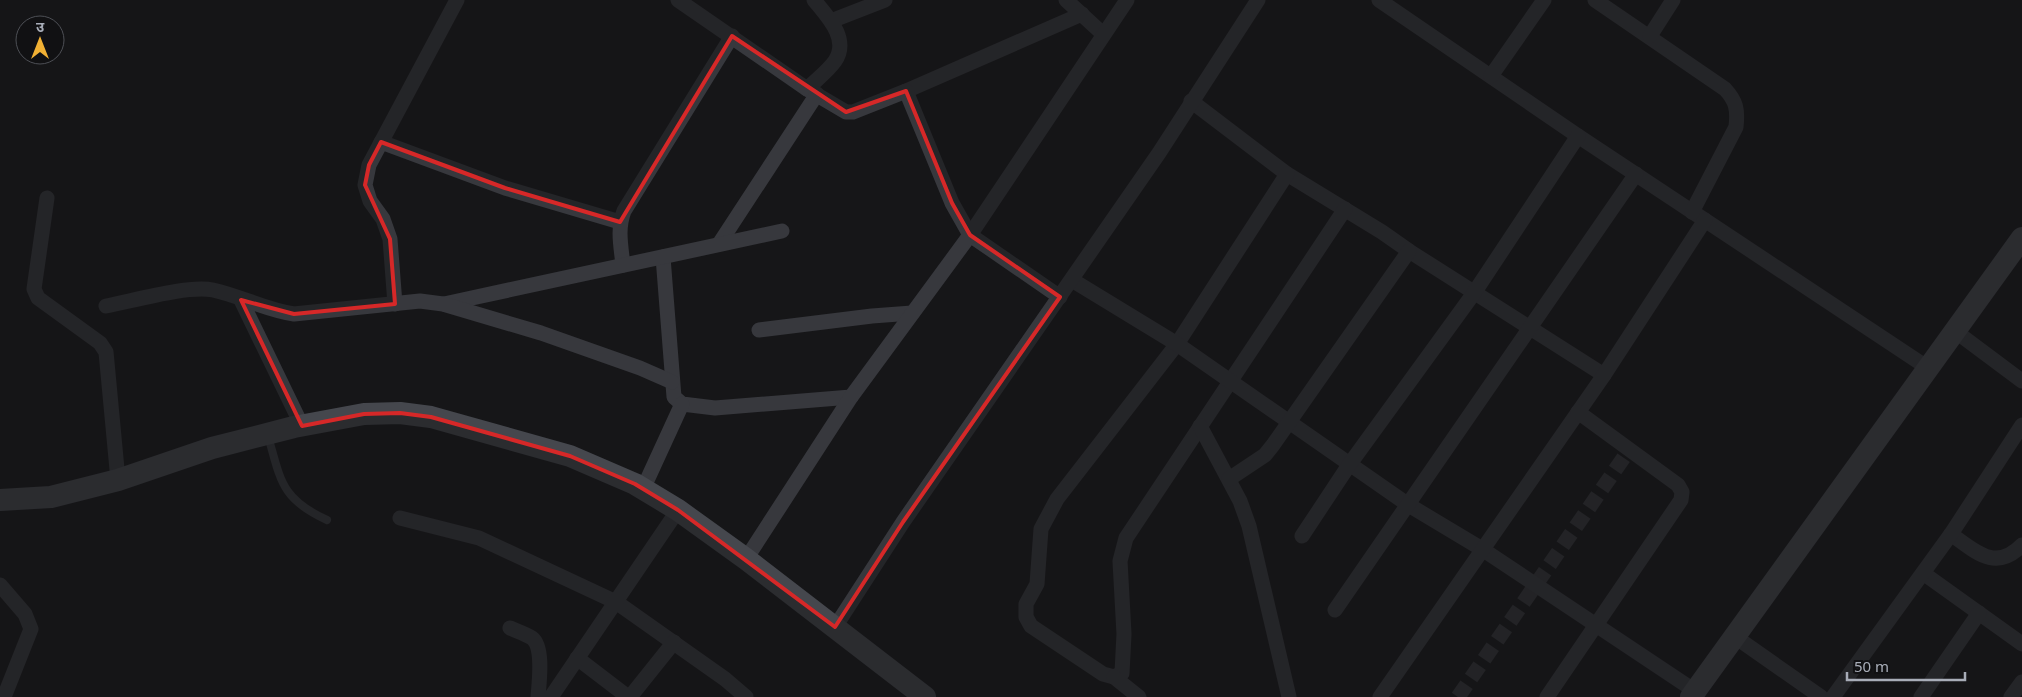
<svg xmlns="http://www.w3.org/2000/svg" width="2022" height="697" viewBox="0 0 2022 697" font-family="'Noto Sans','Noto Sans Devanagari',sans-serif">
<rect width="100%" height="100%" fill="#161618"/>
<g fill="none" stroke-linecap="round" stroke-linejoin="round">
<polyline stroke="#333438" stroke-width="15" stroke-dasharray="15 8" stroke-linecap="butt" points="1458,697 1629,450"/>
<path stroke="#37383d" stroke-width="8" d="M268,436c13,45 13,63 59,84"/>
<g stroke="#37383d" stroke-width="15">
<polyline points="678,0 807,89 846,112 853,112 906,91 1082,14"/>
<polyline points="1066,0 1103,34"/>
<polyline points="1379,0 1578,136 1928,368"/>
<path d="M1595,0l130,89c11,12 13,20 11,38l-44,85"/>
<polyline points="831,21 885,0"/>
<polyline points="1650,36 1673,0"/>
<polyline points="1491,76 1544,0"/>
<path d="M807,89c9,-9 21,-18 28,-28 15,-22 -8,-45 -21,-61"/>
<polyline points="906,91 952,203 970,235 1060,297"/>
<polyline points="1191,101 1287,174 1382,232 1409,251 1604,375"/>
<polyline points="381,142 505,188 620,222"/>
<polyline points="1287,174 1177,344 1057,499 1041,529 1037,584 1026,604 1026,617 1031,626 1103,674 1114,677 1122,673 1124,634 1120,561 1126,538 1345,209"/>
<polyline points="47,198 34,289 38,298 100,343 106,352 118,480"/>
<polyline points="719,244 817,94"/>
<polyline points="663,257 674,397 682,404 715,408 851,397"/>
<path d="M623,265c-2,-19 -6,-36 1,-54l108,-175"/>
<polyline points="1072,280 1177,344 1407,504 1482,549 1695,691"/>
<polyline points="241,300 302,426"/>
<polyline points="395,304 390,239 383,219 370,201 365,185 369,165 457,0"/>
<polyline points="444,304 782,231"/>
<path d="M106,306c27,-5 81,-21 107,-16 28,6 52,20 81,24l126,-13 23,3 98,29 99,35 32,14"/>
<polyline points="759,330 872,316 912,313"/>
<polyline points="1955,331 2022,381"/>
<polyline points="1200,426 1240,501 1249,526 1289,697"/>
<polyline points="1229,479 1265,455 1273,445 1409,251"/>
<polyline points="643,489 682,404"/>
<polyline points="400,518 479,538 616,602 725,679 746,697"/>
<path d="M1951,534c25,18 45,38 71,11"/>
<polyline points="1302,536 1349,465 1474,293 1578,136"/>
<polyline points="746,559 851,397 970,235 1127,0"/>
<polyline points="1923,573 2022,644"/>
<polyline points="0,585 25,614 31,629 4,697"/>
<polyline points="1335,610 1636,174"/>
<polyline points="835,627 903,522 1159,153 1258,0"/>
<path d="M510,628c7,3 16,6 22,10 12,9 7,45 6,59"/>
<polyline points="1734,636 1821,697"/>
<polyline points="577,658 628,697"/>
<polyline points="1114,677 1139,697"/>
<polyline points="551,697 678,510"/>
<polyline points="630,697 674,642"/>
<polyline points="1380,697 1604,375 1705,220"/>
<polyline points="1547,697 1681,500 1682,492 1678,485 1578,412"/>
<polyline points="1833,697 1951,534 2022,425"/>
<polyline points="1921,697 1979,613"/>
<polyline points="2011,697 2022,682"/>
</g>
<g stroke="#45474d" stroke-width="22">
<polyline points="0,500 51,497 118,480 212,448 294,427 364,414 400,413 431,417 570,456 635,484 678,510 746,559 925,697"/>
<polyline points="1691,697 2022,238"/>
</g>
</g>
<path d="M0 0H2022V697H0ZM732,36l114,76 60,-21 46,112 18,32 90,62 -157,225 -68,105 -157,-117 -43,-26 -65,-28 -139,-39 -31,-4 -36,1 -62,12 -61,-126 53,14 101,-10 -5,-65 -25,-54 4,-20 12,-23 124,46 115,34z" fill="#161618" fill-opacity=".55" fill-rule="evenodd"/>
<path fill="none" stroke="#d62828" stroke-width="4" stroke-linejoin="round" d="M732,36l114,76 60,-21 46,112 18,32 90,62 -157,225 -68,105 -157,-117 -43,-26 -65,-28 -139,-39 -31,-4 -36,1 -62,12 -61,-126 53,14 101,-10 -5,-65 -25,-54 4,-20 12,-23 124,46 115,34z"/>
<g transform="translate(40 40)"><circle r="24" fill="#111113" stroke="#4d4f55"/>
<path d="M0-4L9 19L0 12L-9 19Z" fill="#f2b134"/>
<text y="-8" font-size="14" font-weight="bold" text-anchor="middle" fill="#a8adb8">उ</text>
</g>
<path d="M1847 672v8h118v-8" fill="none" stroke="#a8adb8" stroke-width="2.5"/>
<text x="1854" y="672" font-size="15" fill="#a8adb8" stroke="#111113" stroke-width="4" paint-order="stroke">50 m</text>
</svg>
